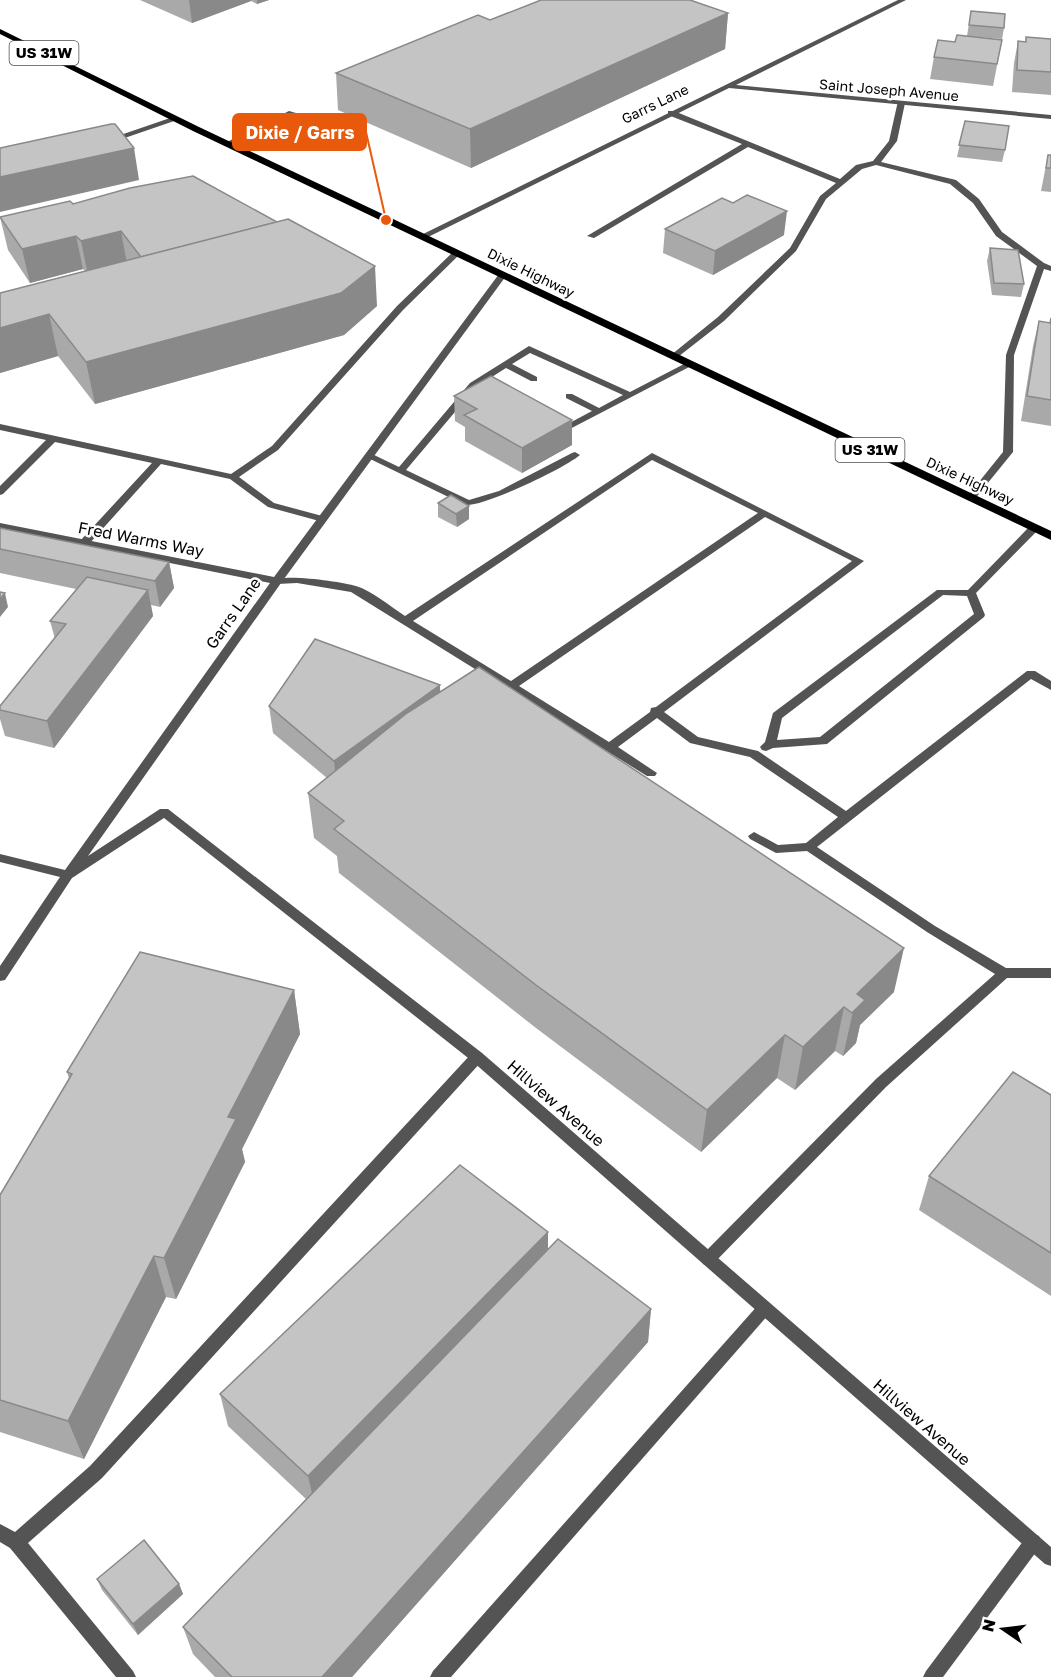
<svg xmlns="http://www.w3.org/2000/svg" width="1051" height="1677" viewBox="0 0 1051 1677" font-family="'Golos Text',sans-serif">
<rect width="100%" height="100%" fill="#fff"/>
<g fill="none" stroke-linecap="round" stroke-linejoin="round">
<g fill="#545454" fill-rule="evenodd">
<polygon points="898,101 905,103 897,141 881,162 956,180 979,199 1002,232 1044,263 1051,266 1051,271 1044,269 1014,355 1013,452 974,500 971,501 966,498 1003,452 1006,355 1037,266 996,236 973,203 950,184 876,165 862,169 826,199 796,251 724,321 674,360 670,357 671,355 718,317 790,248 820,196 836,183 748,147 594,238 587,236 742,144 668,115 668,111 674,111 840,179 856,165 873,161 889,141"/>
<polygon points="289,111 296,113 230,146 223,144"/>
<polygon points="173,117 180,119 113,142 106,140"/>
<polygon points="453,252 460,254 403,310 278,450 239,477 274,503 326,517 326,521 323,522 268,507 230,479 161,464 88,545 80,545 80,541 152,463 55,442 3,494 0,495 0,486 46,440 0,430 0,424 231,474 272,446 397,306"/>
<path d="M529,346l101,46 56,-29h6l1,2 -129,67 -10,-5 5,-3 5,2 28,-15 -26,-13v-4h6l27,14 24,-13 -93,-42 -18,11 25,13v4h-6l-25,-13 -30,19 -70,83 63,30 30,-9 73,-38 3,-1 5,3c-15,13 -96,52 -115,50l-101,-49 5,-3 3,1 27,13 71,-84z"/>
<path d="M652,453l212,108 -200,151 34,25 60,14 88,60 181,-140h8l16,10v9l-20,-11 -214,168 118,79 71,42h45v10h-44l-121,109 -173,177 -5,2 -5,-2 -2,-5 2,-5 173,-175 119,-105 -68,-42 -120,-81 -31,2 -26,-14 -2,-3 6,-4 24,13 28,-2 32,-26 -88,-60 -60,-14 -33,-25 -39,29 39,26 -2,3h-8l-296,-184 -54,-9 -20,1 -5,-3c11,-8 70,1 84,5 16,5 35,21 49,30zM652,460l106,53 -247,168 -98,-60zM765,517l87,44 -196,146 -5,1 -1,4 -41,30 -90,-56z"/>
<path d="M1034,525l4,1v4l-62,63 9,22 -1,2 -157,127 -54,4 -7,3 -4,-1 -2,-3 5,-5 8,-29 164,-123h31l62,-64zM943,595l24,1 7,18 -154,123 -43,3 5,-22z"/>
<polygon points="477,1052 482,1053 484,1057 482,1061 102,1478 28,1543 133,1671 136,1677 116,1677 10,1548 0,1542 0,1524 15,1532 90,1466 472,1053"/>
<polygon points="764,1302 769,1304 772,1309 769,1314 451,1677 430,1677 433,1671 759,1304"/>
<polygon points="1033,1534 1039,1536 1041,1542 1039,1548 943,1677 923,1677 926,1671 1027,1536"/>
</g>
<g fill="#545454" fill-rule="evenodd">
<polygon points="898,0 906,0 736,85 1051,115 1051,119 729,88 424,239 417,237"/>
<polygon points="499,274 506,276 281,583 88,856 160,809 168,809 482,1053 1051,1547 1051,1566 1045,1564 472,1061 164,818 72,878 5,980 0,981 0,966 60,877 0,862 0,854 65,870 270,583 0,529 0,523 274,577"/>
</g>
<polygon fill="#000" fill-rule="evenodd" points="0,29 199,127 1051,531 1051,540 193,131 0,34"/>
</g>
<g fill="#a9a9a9">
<polygon points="140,0 269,0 257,4 251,1 192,23"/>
<polygon points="971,11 1004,28 1002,39 967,36"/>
<polygon points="728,13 725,49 471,168 338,110 336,73 490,20"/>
<polygon points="1026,37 1051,39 1051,95 1012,92 1014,63 1018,41 1025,42"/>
<polygon points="1002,40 993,86 930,79 934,57 955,42"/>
<polygon points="965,121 1005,150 1002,162 957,157"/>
<polygon points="1048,155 1051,155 1051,192 1041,191"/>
<polygon points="733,203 784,235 713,275 663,253 665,229"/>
<polygon points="73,204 377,306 344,335 95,404 58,356 0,373 0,293 85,271 83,269 30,283 8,250 0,217"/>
<polygon points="990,248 1024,284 1021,297 992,295 987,261"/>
<polygon points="1051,318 1051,426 1021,421 1033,346 1039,321 1050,323"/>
<polygon points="454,396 572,420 572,445 522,473 465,441 465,427 455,421"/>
<polygon points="438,503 469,506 469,519 457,527 438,517"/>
<polygon points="0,528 169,562 174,588 160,607 151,605 153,616 54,748 5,736 0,719 0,706 55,639 50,621 76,589 0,573"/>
<polygon points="440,685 440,692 894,992 860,1025 856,1043 843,1056 835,1051 795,1090 777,1078 701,1152 536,1028 339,873 337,856 314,838 308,793 327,778 273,733 269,706"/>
<polygon points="294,990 300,1034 242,1149 245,1162 176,1299 166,1297 84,1459 0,1432 0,1195 69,1079 67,1072"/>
<polygon points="1051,1095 1051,1296 919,1210 929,1176"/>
<polygon points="548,1232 548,1249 651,1309 648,1342 352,1677 215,1677 193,1654 183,1627 306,1499 228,1426 220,1394"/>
<polygon points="97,1579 179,1584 183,1594 138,1635 102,1590"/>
</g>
<g fill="#898989">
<polygon points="189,0 251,0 251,1 192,23"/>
<polygon points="257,0 269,0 257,4"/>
<polygon points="728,13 725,49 471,168 470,129"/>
<polygon points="134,148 139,180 0,212 0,177"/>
<polygon points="787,211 784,235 713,275 715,251"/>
<polygon points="121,231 127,264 88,275 81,241"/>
<polygon points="76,236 83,269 30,283 22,249"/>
<polygon points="375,266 377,306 344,335 95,404 86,362"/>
<polygon points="49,314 58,356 0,373 0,328"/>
<polygon points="572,420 572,445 522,473 522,448"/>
<polygon points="469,506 469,519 457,527 456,514"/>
<polygon points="169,562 174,588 160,607 155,581"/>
<polygon points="148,590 153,616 54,748 47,721"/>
<polygon points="5,593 8,607 0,617 0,599"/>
<polygon points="440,685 441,711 337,787 334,761"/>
<polygon points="904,948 894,992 860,1025 856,1043 843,1056 857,994"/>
<polygon points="294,990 300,1034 242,1149 245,1162 176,1299 164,1258 228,1117"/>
<polygon points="844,1007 835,1051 795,1090 803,1047"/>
<polygon points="785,1035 777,1078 701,1152 707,1110"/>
<polygon points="548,1232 548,1266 315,1506 308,1476"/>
<polygon points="154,1256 166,1297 84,1459 68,1421"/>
<polygon points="651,1309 648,1342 352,1677 322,1677"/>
<polygon points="179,1584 183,1594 138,1635 133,1624"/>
</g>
<g fill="#c4c4c4" stroke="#898989" stroke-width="1.5">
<polygon points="541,0 690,0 728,13 470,129 336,73 478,15 490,20"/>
<polygon points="971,11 1005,14 1004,28 969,25"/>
<polygon points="957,35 1002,40 997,64 934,57 938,40 955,42"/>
<polygon points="1026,37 1051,39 1051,72 1017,70 1018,41 1026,42"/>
<polygon points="965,121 1009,126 1005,150 959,145"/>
<polygon points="111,124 115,124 134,148 0,177 0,148"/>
<polygon points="1048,155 1051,155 1051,168 1046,168"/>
<polygon points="193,176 277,222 141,257 121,231 81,241 76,236 22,249 0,217 70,201 73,204 130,188"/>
<polygon points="747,195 787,211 715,251 665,229 722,198 733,203"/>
<polygon points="288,219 375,266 341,293 86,362 49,314 0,328 0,293"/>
<polygon points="990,248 1018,250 1024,284 994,283"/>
<polygon points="1051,318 1051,400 1027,396 1039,321 1050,323"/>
<polygon points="491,376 572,420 522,448 464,415 477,409 454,396"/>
<polygon points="451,495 469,506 456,514 438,503"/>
<polygon points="0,528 169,562 155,581 0,549"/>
<polygon points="87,577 148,590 47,721 0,710 0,706 66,624 50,621"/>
<polygon points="0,592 5,593 0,599"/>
<polygon points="315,639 440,685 334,761 269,706"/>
<polygon points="479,667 904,948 857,994 865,1000 852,1013 844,1007 803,1047 785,1035 707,1110 536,985 334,829 344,821 308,793 407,713"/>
<polygon points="140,952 294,990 228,1117 236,1119 164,1258 154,1256 68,1421 0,1400 0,1195 72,1074 67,1072"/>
<polygon points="1013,1072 1051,1095 1051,1253 929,1176"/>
<polygon points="460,1165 548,1232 308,1476 220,1394"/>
<polygon points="558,1239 651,1309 322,1677 232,1677 183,1627"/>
<polygon points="144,1540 179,1584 133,1624 97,1579"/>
</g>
<g text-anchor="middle" stroke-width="5" stroke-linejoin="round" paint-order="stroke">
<g font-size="14" fill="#000" stroke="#fff">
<text transform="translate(889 90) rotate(5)" y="5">Saint Joseph Avenue</text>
<text transform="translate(655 104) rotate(-26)" y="5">Garrs Lane</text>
<text transform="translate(531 273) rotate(26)" y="5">Dixie Highway</text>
<text transform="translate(970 481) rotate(25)" y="5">Dixie Highway</text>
</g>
<g fill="#fff" stroke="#4c4c4c" stroke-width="1.5">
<rect x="9.5" y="41" width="69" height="24" rx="4.5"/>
<rect x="835.5" y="438" width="69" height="24" rx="4.5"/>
</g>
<g font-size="15" font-weight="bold" fill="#000">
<text x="44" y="58">US 31W</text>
<text x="870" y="455">US 31W</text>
</g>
<g font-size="16" fill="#000" stroke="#fff">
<text transform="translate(141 539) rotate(11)" y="6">Fred Warms Way</text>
<text transform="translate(233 613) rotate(-55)" y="6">Garrs Lane</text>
<text transform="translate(556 1103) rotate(41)" y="6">Hillview Avenue</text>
<text transform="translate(922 1422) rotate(41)" y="6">Hillview Avenue</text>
</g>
</g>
<path fill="none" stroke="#e8590c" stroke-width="2" d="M386 220L366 132"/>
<circle fill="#e8590c" stroke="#fff" stroke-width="2" cx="386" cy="220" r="6"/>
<rect fill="#e8590c" stroke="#e8590c" stroke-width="2" x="233" y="114" width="133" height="36" rx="6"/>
<g font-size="18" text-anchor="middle" font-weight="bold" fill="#fff">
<text x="300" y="139">Dixie / Garrs</text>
</g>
<g transform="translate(1003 1629) rotate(284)" stroke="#ffffff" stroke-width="4.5" paint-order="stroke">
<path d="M0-4.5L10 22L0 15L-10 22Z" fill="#000000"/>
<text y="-9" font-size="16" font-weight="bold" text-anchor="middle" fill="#000000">N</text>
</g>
</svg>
